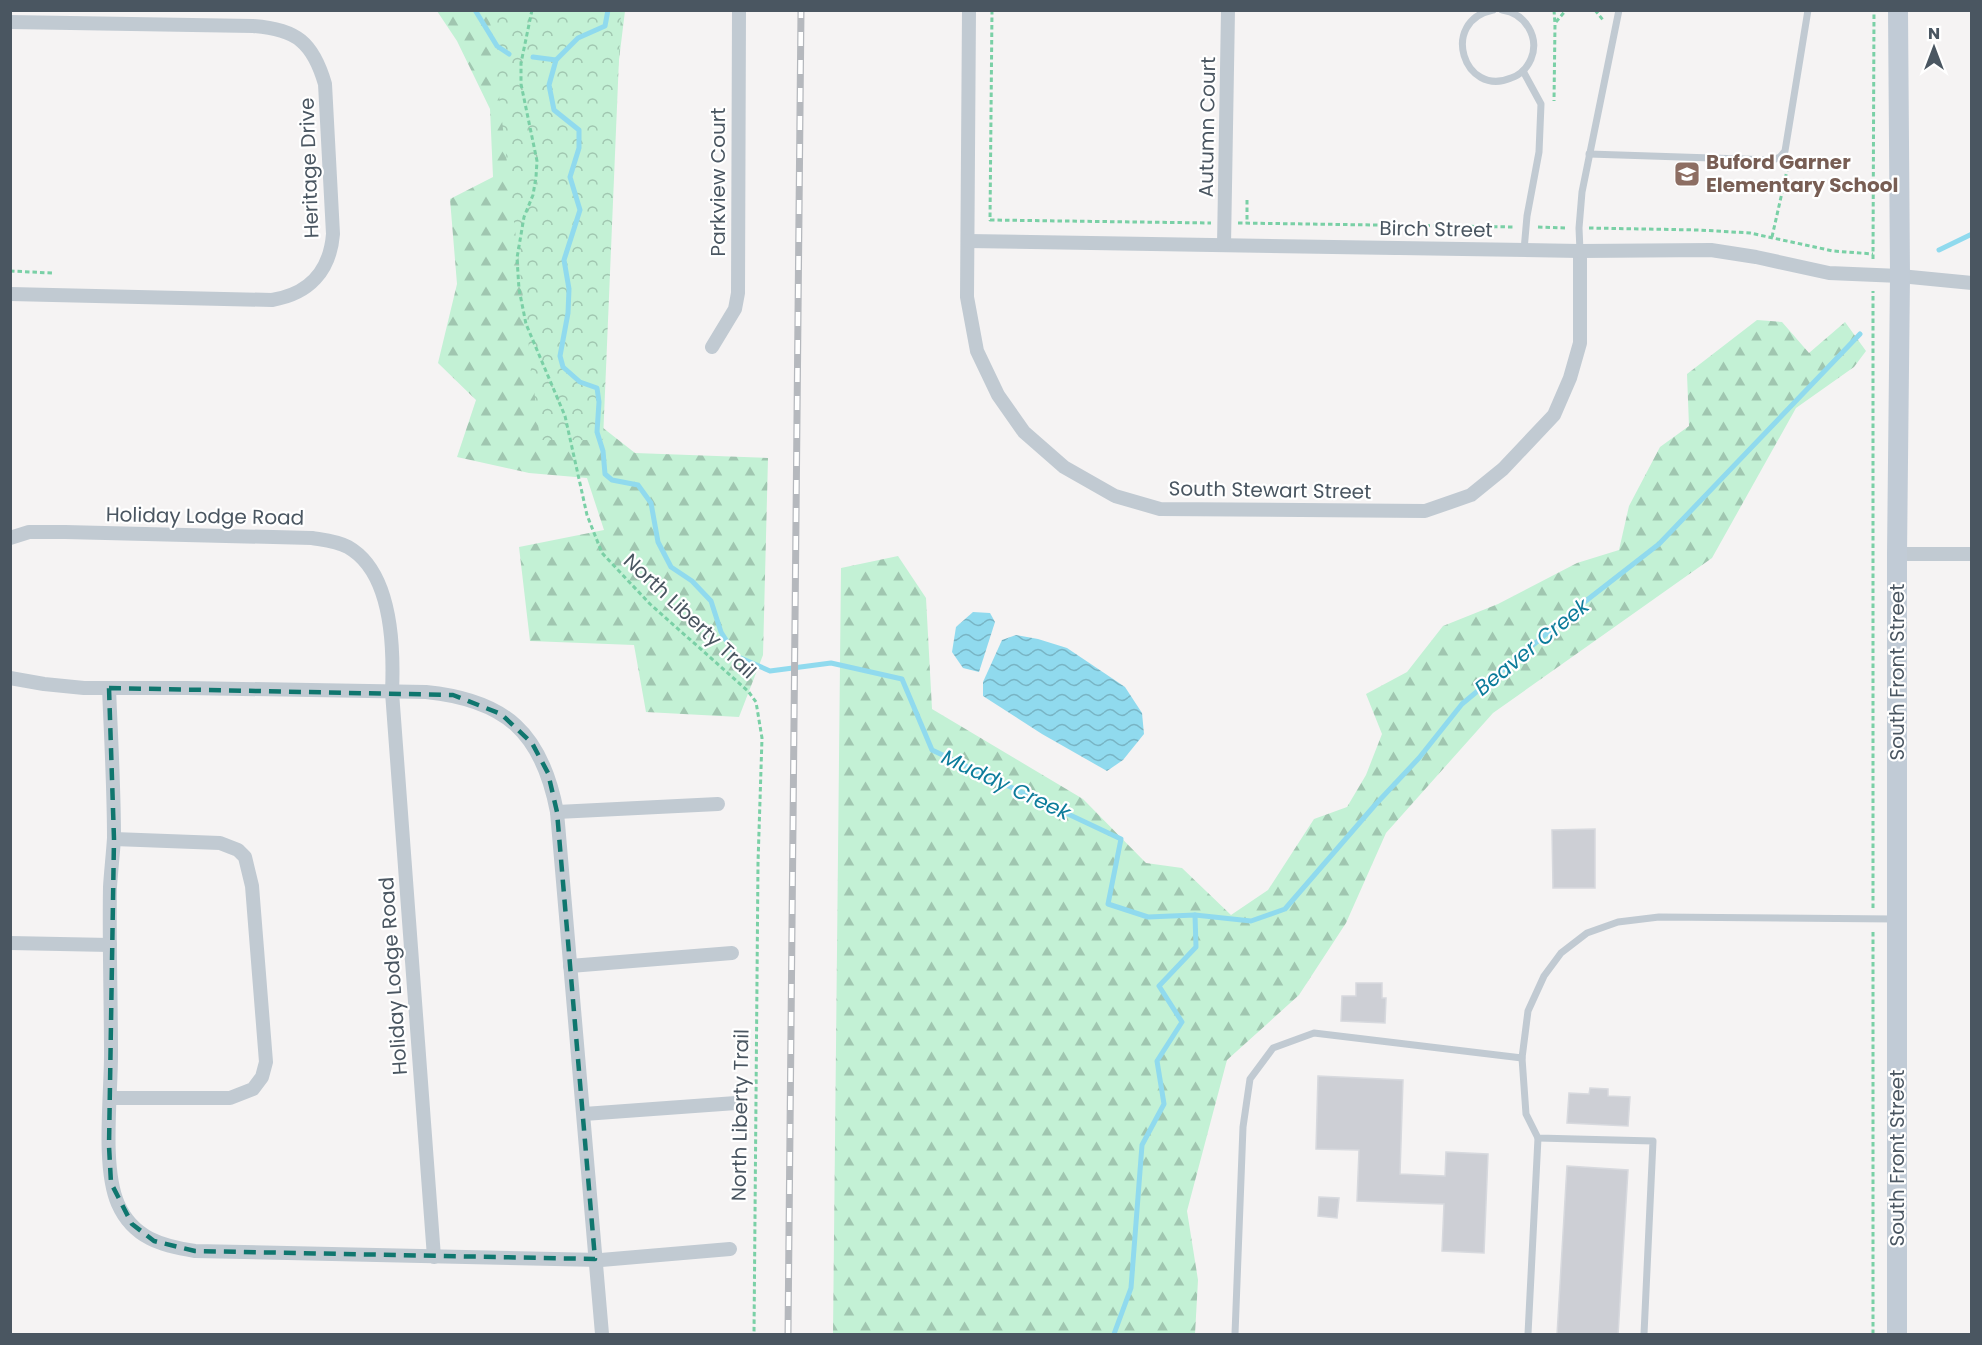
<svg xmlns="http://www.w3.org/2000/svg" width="1982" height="1345" viewBox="0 0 1982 1345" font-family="Poppins,sans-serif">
<defs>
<pattern id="forest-firs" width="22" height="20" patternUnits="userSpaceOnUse" patternTransform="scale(1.5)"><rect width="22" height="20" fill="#c3f1d5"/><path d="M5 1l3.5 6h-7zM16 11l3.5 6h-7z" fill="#a0c6b0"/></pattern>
<pattern id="park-crowns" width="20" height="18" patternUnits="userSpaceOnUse" patternTransform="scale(1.5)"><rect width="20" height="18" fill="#c3f1d5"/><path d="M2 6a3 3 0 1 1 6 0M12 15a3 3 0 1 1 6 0" fill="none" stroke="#a0c6b0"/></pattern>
<pattern id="water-waves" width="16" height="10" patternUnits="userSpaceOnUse" patternTransform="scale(1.5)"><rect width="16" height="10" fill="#90daee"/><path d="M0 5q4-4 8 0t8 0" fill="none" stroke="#78b4c4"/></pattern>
</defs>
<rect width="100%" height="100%" fill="#f5f3f3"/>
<g fill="url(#forest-firs)">
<polygon points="437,11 625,11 607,157 593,420 635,453 768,458 763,655 739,717 646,712 634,645 530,641 519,547 604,530 587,478 529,473 457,457 476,400 438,363 457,284 450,199 493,177 490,109 457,41"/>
<polygon points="1757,320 1782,322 1809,353 1845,322 1866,351 1854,367 1796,408 1712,558 1493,713 1386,833 1346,923 1299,995 1227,1060 1187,1211 1198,1280 1195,1334 833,1334 841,568 898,556 926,598 932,709 1083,799 1146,863 1182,868 1231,915 1268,890 1314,819 1347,807 1366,775 1382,734 1366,694 1407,672 1443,626 1498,604 1577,563 1619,550 1629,506 1660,447 1689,426 1687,374"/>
</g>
<polygon fill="url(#park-crowns)" points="489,11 621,11 603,440 540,440"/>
<g fill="url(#water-waves)">
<polygon points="973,612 990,613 995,622 979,672 963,668 952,652 956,627"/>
<polygon points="1016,635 1038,639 1067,648 1125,687 1142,713 1144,734 1123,760 1107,771 1042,734 983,696 983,682 1002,640"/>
</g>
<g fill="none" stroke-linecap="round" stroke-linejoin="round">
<g stroke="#90daee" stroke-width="5">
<polyline points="475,10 497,46 509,54"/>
<polyline points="608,10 605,26 578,38 556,60 549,85 554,110 579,130 579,148 570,177 580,210 564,260 569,289 568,313 560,356 563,367 580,382 597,388 599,402 597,432 603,451 605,474 612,480 638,485 651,503 658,542 671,567 692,581 711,601 721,632 736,656 770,671 831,663 902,679 932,750 1121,839 1108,904 1148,917 1195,915 1196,947 1159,986 1182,1022 1157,1061 1164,1104 1142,1145 1131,1288 1114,1334"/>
<polyline points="533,57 556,60"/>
<polyline points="1939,250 1972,234"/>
<polyline points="1195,915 1251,921 1285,909 1375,805 1419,758 1462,704 1587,600 1659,544 1860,334"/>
</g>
</g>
<g fill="#cdcfd5" stroke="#d7d9de" stroke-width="1.5">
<polygon points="1595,829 1595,888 1553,888 1552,830"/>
<polygon points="1356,983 1382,983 1382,998 1386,998 1385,1023 1341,1021 1342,996 1356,996"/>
<polygon points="1318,1076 1403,1080 1400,1174 1445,1176 1446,1152 1488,1154 1484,1253 1442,1251 1444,1204 1357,1201 1359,1150 1316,1149"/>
<polygon points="1590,1088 1608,1089 1608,1096 1630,1097 1628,1126 1567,1123 1569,1093 1589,1094"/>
<polygon points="1567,1166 1628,1170 1618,1335 1557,1335"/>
<polygon points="1319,1197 1339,1198 1337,1218 1318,1216"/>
</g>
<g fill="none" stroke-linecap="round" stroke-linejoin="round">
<g stroke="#7ad0a6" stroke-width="3" stroke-dasharray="4.5 3" stroke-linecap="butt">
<polyline points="532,10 521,63 521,84 537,161 536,177 533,195 524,217 517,258 519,289 526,324 565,416 587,515 602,553 650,604 748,691 756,702 762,738 758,863 754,1334"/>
<polyline points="992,10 990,220 1211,223"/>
<polyline points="1554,10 1555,24 1554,101"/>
<polyline points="1595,10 1603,20"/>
<polyline points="1556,22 1566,10"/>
<polyline points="1247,200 1247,223"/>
<polyline points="1238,223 1514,227"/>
<polyline points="1538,227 1568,228"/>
<polyline points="1589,228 1699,230 1750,233 1833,251 1873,254"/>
<polyline points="1772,237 1788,166"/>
<polyline points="1873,259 1874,10"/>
<polyline points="10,271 52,273"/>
<polyline points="1873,908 1873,291"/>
<polyline points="1873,1334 1873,931"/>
</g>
<g stroke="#c1cad2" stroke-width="7">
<path d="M1493,10c-54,11 -29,88 18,68 9,-3 16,-10 20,-19 9,-22 -6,-46 -29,-49"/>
<polyline points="1523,71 1541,104 1539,152 1527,216 1524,250"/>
<polyline points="1589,154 1773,160 1780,157 1785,151 1808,10"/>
<polyline points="1580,251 1579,228 1582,192 1619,10"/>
<polyline points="1235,1334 1243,1127 1250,1079 1273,1048 1314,1033 1522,1058"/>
<polyline points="1528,1334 1538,1138"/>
<polyline points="1644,1334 1653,1141 1538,1138 1526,1114 1522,1058 1528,1011 1544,976 1561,953 1587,933 1618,922 1659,917 1895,919"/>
</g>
<g stroke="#c1cad2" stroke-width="14">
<polyline points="969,10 967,297 977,351 998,395 1024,432 1064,467 1115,496 1160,509 1425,511 1471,495 1503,469 1554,415 1570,378 1580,343 1580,251"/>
<path d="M10,22l243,4c44,3 60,17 72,58l8,150c-3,37 -24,60 -61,66l-262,-6"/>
<polyline points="968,241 1580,251 1711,250 1756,257 1829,273 1900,276 1972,283"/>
<polyline points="1224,245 1228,10"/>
<polyline points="712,347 735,309 738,293 739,10"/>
<path d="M10,538l19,-6h36l247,6c12,2 25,3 36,9 44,25 46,100 44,145l42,565"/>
<polyline points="1897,554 1972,554"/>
<path d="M10,678l34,6 40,4h103l239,4c80,8 116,41 131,120l45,522"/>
<path d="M109,688c2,50 5,100 5,150 -1,16 -3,33 -4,49 -1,56 1,112 1,168 0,42 -9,112 7,149 15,34 44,42 77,47l406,9 129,-11"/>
<polyline points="557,812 718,804"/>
<polyline points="10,943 110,945"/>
<polyline points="570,966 732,953"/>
<polyline points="111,1098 230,1098 253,1089 262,1077 266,1062 252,886 245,857 238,850 220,843 114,839"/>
<polyline points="584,1114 736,1103"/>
</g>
<polyline stroke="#c1cbd6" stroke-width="20" points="1897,1334 1897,554 1900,276 1898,10"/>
<defs>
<polyline id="rail" points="788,1334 801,10"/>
</defs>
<use href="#rail" stroke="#b5b8bd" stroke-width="7"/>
<use href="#rail" stroke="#fff" stroke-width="4.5" stroke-dasharray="14" stroke-linecap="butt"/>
</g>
<path fill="none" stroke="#0f766e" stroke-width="4.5" stroke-dasharray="12 8" stroke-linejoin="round" d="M109,688l344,7 48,19 31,29 16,30 9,39 38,447 -400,-8 -41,-10 -22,-17 -21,-41 -2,-37 5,-307z"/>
<defs>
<symbol id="school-square" viewBox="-11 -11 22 22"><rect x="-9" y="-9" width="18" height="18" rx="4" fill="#8d6e63" stroke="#fff"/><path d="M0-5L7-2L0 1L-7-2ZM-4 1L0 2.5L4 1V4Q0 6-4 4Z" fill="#fff"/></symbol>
</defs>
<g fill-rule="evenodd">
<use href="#school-square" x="1672" y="159" width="30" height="30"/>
</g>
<g text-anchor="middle" stroke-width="4.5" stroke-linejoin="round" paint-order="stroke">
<g font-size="20" fill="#4a5661" stroke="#fff">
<text transform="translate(1207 127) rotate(-89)" y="7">Autumn Court</text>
<text transform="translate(309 168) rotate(-92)" y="7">Heritage Drive</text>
<text transform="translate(718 182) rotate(-90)" y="7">Parkview Court</text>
<text transform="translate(1436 229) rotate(1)" y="7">Birch Street</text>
<text transform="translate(1270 490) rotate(1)" y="7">South Stewart Street</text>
<text transform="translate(205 516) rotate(1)" y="7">Holiday Lodge Road</text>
<text transform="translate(690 616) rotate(43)" y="7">North Liberty Trail</text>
<text transform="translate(1897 672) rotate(-90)" y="7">South Front Street</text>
<text transform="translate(393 976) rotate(-94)" y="7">Holiday Lodge Road</text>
<text transform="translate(740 1115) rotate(-89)" y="7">North Liberty Trail</text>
<text transform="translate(1897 1158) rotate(-90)" y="7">South Front Street</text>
</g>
<g font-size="20" font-weight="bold" fill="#785e54" stroke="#fff" text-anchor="start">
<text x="1706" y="169">Buford Garner<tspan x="1706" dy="23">Elementary School</tspan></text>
</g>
<g font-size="21" font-style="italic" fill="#0c7c9b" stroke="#fff">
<text transform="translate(1532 647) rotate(-39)" y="7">Beaver Creek</text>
<text transform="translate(1006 785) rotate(25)" y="7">Muddy Creek</text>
</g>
</g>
<rect width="1982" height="1345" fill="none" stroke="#4a5661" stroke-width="24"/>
<g transform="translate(1934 48)" stroke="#ffffff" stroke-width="4.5" paint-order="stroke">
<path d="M0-4.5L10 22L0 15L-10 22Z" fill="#4a5661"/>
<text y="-9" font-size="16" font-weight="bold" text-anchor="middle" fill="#4a5661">N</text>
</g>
</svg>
